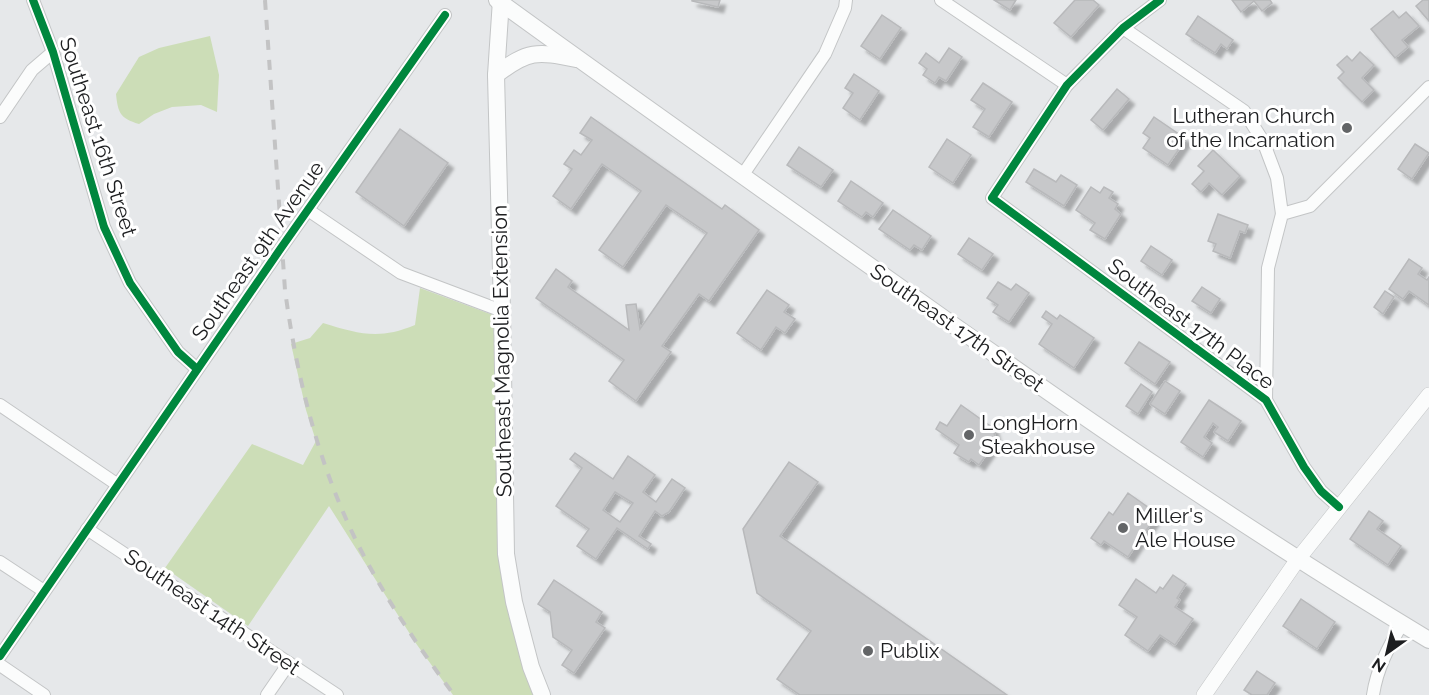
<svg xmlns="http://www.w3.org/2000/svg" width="1429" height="695" viewBox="0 0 1429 695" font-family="Raleway,sans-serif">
<defs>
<filter id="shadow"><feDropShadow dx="5.5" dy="5.5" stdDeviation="1.5" flood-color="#0004"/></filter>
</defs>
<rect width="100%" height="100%" fill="#e6e8ea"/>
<g fill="#ccddb7">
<path d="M210,36l9,39 -2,37 -16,-7 -29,2 -18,7 -15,10c-19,-6 -21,-11 -23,-30l23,-37 20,-9z"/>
<path d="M420,288l73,27 4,78 2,163 36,139h-82l-38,-53 -86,-136 -81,120 -83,-58 87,-124 51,21 13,-24 -10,-31 -15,-66 19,-6 13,-15c36,11 56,17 92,2z"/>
</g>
<g fill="#c7c8ca" stroke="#b8b9bb" stroke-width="1.5" fill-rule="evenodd" filter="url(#shadow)">
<polygon points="692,0 720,0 718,7 692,1"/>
<polygon points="994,0 1016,0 1010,10"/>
<polygon points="1075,0 1093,0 1099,5 1071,37 1054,23"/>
<polygon points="1232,0 1270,0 1272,3 1262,11 1254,1 1241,12"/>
<polygon points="1423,0 1429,0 1429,21 1416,6"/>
<polygon points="1393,11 1399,18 1406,12 1419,26 1402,40 1408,47 1395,58 1371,29"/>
<polygon points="882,15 901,28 880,59 861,46"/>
<polygon points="1198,16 1233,40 1227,49 1221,44 1215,53 1186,34"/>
<polygon points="949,48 962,57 946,81 939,77 935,83 923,75 927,69 919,63 926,53 939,63"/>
<polygon points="1360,52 1374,65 1362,78 1374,90 1362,102 1338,78 1344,72 1337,65 1347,56 1352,61"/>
<polygon points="854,74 879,91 860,120 843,108 853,93 845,88"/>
<polygon points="983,83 1012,102 989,137 973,127 985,109 971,100"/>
<polygon points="1117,89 1129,99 1103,130 1091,120"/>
<polygon points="591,117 722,209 725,205 759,230 709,301 699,294 662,346 671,352 636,401 609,381 624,360 536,298 556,269 572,281 568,287 629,330 626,305 636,304 640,329 707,233 666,205 623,267 599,250 641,191 602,164 571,209 553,196 572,169 564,164 574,150 581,155 592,140 580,133"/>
<polygon points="1154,117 1186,139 1168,165 1143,148 1150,138 1143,133"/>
<polygon points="400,129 448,163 404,226 356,192"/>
<polygon points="947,139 971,155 953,183 929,167"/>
<polygon points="1415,144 1429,153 1412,179 1398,169"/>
<polygon points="799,147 833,170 821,187 787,165"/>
<polygon points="1213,150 1240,176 1222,195 1209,183 1201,192 1192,184 1204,171 1198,166"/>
<polygon points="1034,169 1056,182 1061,175 1077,185 1064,206 1026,182"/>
<polygon points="851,181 883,203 873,217 866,212 862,217 838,201"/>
<polygon points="1091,187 1100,193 1104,187 1113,192 1109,198 1118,204 1115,209 1121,214 1105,239 1090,230 1095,223 1076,210"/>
<polygon points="893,210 931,236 922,250 914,245 910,250 879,229"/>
<polygon points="1218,214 1248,225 1245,233 1240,231 1230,258 1213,251 1216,244 1208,241"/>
<polygon points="969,238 993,254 982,270 958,254"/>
<polygon points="1151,246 1172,260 1162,275 1141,261"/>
<polygon points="1409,259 1422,268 1418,274 1427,280 1429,277 1429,305 1409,291 1403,299 1389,289"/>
<polygon points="998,282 1011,290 1016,284 1029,293 1009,322 993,312 998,305 987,298"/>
<polygon points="1202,287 1220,299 1211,313 1192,301"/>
<polygon points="767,290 789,305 784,312 795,319 785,333 776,327 761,350 737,333"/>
<polygon points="1385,291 1394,297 1383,314 1374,307"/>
<polygon points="1046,311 1057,319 1060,315 1094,338 1074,368 1039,344 1052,324 1042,317"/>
<polygon points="1139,342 1170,362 1155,384 1125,363"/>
<polygon points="1165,381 1180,391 1165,414 1150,404"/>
<polygon points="1141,384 1152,392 1138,414 1126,406"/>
<polygon points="1209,400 1241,421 1228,441 1214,432 1218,427 1213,423 1204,437 1212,443 1203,457 1181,442"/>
<polygon points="961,405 993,428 996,441 979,465 971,459 969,462 954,453 959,445 936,429 940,422 947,426"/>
<path d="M575,453l38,26 15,-23 27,19 -12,17 13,10 16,-23 13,9 -16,24 -7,4 -7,-5 -16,25 12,8 -3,5 -31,-21 -21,31 -19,-13 12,-17 -33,-23 26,-38 -12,-9zM615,492l18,11 -13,19 -17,-12z"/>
<polygon points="789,462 818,482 780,536 1007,695 800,695 777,679 811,631 757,593 743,529"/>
<polygon points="1128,493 1149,508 1146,513 1154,519 1128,557 1104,541 1101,545 1091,538 1109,512 1113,515"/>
<polygon points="1369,511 1383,521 1377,529 1401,546 1388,565 1350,539"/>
<polygon points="1173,575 1186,584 1177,598 1180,600 1175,607 1193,619 1175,645 1160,635 1148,651 1125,635 1137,617 1119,605 1136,579 1156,593 1160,587 1163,589"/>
<polygon points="554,580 602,612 596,622 605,628 574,673 562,665 572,650 553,637 550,612 538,604"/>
<polygon points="1301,599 1335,622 1317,649 1283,626"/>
<polygon points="1257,671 1275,683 1267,695 1252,695 1244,690"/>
</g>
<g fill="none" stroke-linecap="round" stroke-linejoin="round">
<defs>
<g id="minor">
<polyline points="33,0 53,52 104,227 130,283 178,352 197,369"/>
<polyline points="941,0 1067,85"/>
<polyline points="1160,0 1123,28 1067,85 992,198 1266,400 1304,467 1321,491 1339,507"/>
<polyline points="1123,28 1244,111 1263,141 1277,178 1282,214"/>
<polyline points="0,117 32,70 53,52"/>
<polyline points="742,176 825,54 845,8 846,0"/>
<polyline points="308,210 401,273 502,311"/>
<polyline points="1266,400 1268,268 1282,214 1310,206 1429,87"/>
<polyline points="0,405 118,485"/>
<polyline points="87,529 337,695"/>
<polyline points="0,562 44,591"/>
<polyline points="0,656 281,248 445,15"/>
<polyline points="0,665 44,695"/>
<polyline points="267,695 289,663"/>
<path d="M1373,695c4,-27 16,-49 29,-71"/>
</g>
<polyline id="tertiary" points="1204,695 1298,559 1429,395"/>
<g id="secondary">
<path d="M497,0c135,98 271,194 407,290 171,122 345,242 525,350"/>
<polyline points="501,0 496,75 502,311 506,554 514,602 531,667 542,695"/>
<path d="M496,75c32,-25 41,-24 80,-16"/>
</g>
</defs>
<use href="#minor" stroke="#c3c5c6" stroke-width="14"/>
<use href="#tertiary" stroke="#c3c5c6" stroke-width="16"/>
<use href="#secondary" stroke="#c3c5c6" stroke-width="18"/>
<use href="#minor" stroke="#fbfcfc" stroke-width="12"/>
<use href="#tertiary" stroke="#fbfcfc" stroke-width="15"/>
<use href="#secondary" stroke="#fbfcfc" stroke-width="16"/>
<path stroke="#c3c3c4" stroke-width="4" stroke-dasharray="10 10" stroke-linecap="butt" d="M265,0l20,290c13,97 38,193 86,279 24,44 53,85 83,126"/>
<defs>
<g id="cycleway">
<polyline points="33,0 53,52 104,227 130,283 178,352 197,369"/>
<polyline points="1160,0 1123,28 1067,85 992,198 1266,400 1304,467 1321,491 1339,507"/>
<polyline points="0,656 281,248 445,15"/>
</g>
</defs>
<use href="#cycleway" stroke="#fff" stroke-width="11"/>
<use href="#cycleway" stroke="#00873e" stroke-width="8"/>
</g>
<g fill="#636567" stroke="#fff" stroke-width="2">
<circle cx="1347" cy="128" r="6"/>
<circle cx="969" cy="435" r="6"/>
<circle cx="1123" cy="528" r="6"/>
<circle cx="868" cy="651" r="6"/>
</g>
<g text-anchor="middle" stroke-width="6" stroke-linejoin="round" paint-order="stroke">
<g font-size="21" fill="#1d1e20" stroke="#fff" text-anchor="start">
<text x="1335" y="123" text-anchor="end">Lutheran Church<tspan x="1335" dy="24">of the Incarnation</tspan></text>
<text x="981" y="430">LongHorn<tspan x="981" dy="24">Steakhouse</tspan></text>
<text x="1135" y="523">Miller's<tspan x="1135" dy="24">Ale House</tspan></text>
<text x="880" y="658">Publix</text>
</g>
<g font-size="21" fill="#1d1e20" stroke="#fff">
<text transform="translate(98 137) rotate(72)" y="7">Southeast 16th Street</text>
<text transform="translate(258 251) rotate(-55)" y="7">Southeast 9th Avenue</text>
<text transform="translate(1191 324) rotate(37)" y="7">Southeast 17th Place</text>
<text transform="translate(957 328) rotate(35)" y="7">Southeast 17th Street</text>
<text transform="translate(502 351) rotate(-91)" y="7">Southeast Magnolia Extension</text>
<text transform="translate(212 612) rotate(34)" y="7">Southeast 14th Street</text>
</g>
</g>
<g transform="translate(1387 653) rotate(214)" stroke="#ffffff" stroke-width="4.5" paint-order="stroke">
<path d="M0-4.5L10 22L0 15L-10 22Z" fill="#1d1e20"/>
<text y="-9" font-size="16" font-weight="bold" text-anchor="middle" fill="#1d1e20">N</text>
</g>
</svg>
